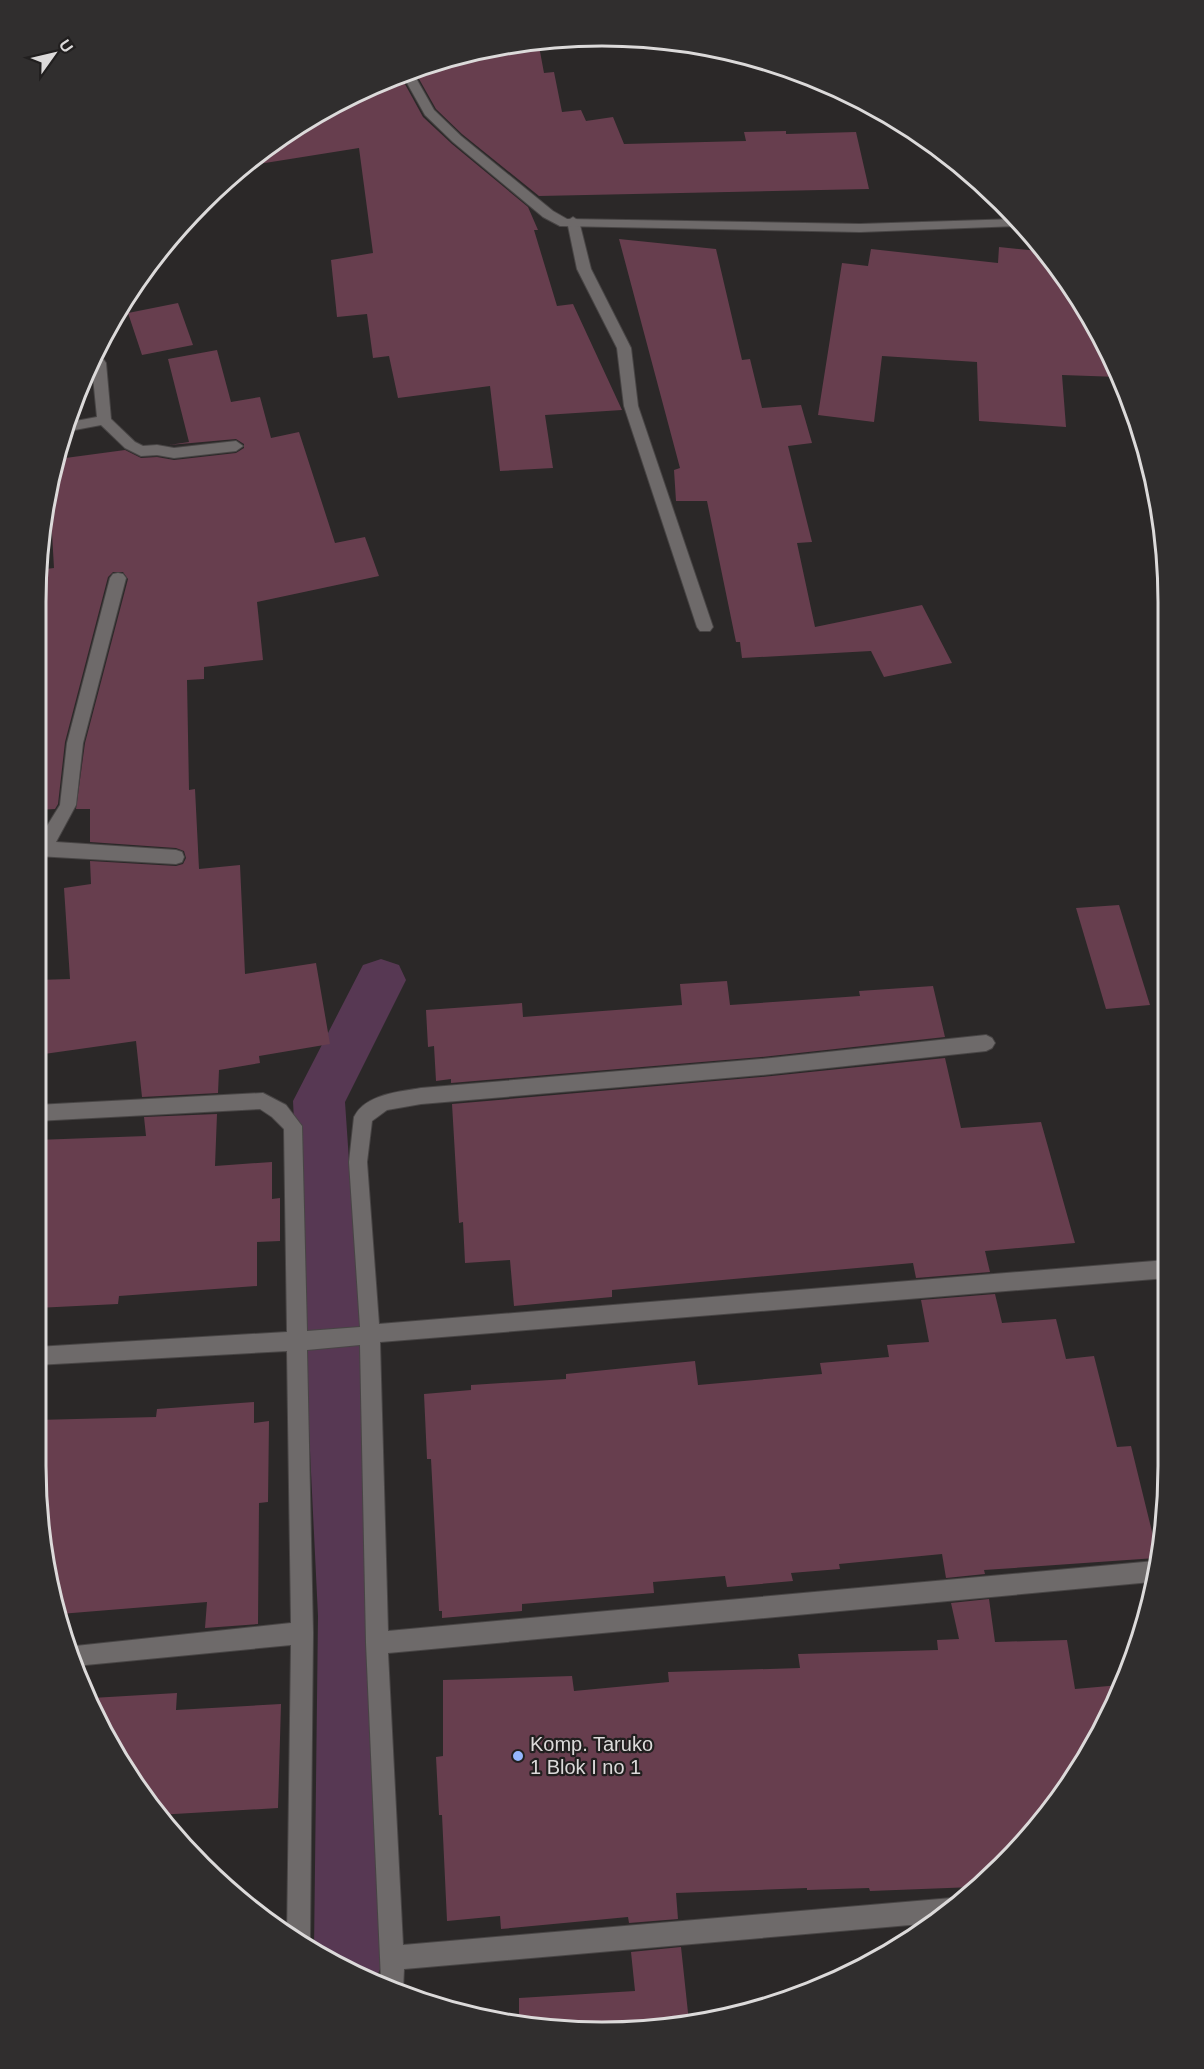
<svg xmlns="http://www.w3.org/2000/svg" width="1204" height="2069" viewBox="0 0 1204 2069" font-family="Helvetica,sans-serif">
<rect width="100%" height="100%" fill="#2b2828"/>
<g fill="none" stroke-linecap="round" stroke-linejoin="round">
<polygon fill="#573853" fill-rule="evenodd" points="381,959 399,965 406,980 345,1102 380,1616 382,1965 376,1978 314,1950 318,1616 293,1101 363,965"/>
</g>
<g fill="#673e4e">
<polygon points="521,44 522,47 539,46 544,73 554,72 562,112 581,110 586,121 613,117 624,144 746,141 744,132 786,131 786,134 856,132 869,189 539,196 462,134 436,109 414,70 491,47"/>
<polygon points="400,75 423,117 452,144 528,207 538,230 534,230 557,306 573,304 622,410 545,415 553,468 500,471 490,386 398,398 389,356 373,358 367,314 337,317 331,260 373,253 359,148 246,166 287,132 385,79"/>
<polygon points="619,239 716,249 742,360 750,359 762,408 801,405 812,443 788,446 812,542 797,543 815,627 922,605 952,663 884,677 871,651 742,658 740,642 736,642 707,501 676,501 674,470 680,468"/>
<polygon points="999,247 1039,251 1044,256 1092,319 1119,377 1062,375 1066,427 979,421 977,362 882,356 874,422 818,415 842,263 868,266 871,249 998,263"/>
<polygon points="178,303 193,345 142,355 128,313"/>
<polygon points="217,350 231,402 260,397 271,438 299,432 335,543 365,537 379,576 257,602 263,660 204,667 204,679 187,680 189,790 195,789 199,869 240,865 245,974 316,963 330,1044 259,1056 260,1063 219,1070 218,1093 142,1097 136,1041 37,1055 37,980 70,979 64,888 91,884 90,861 176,866 183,864 186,858 184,851 176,848 90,842 90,809 76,809 85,743 128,579 123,572 113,572 108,577 65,742 58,804 55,809 37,810 37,570 54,568 50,498 58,459 125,450 141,458 157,457 174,460 236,453 244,448 244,444 236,439 169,445 189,442 168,359"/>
<polygon points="1119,905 1150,1005 1106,1009 1076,908"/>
<polygon points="727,981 730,1005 860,996 859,991 933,986 945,1037 761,1057 451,1083 451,1079 436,1081 434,1046 428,1047 426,1010 522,1003 523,1017 682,1005 680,984"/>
<polygon points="945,1058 961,1128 1041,1122 1075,1243 985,1251 990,1272 916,1278 913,1263 612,1290 612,1297 514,1306 510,1260 465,1263 463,1222 459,1223 452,1104 761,1077"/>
<polygon points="217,1114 215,1166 272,1162 272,1199 280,1198 280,1241 257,1242 257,1286 119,1296 118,1304 36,1308 36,1140 146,1136 144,1117"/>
<polygon points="995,1294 1002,1323 1056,1319 1066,1359 1094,1356 1117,1447 1131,1446 1157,1552 1156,1558 984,1570 985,1574 946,1578 942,1554 839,1564 840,1569 791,1573 793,1581 727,1587 725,1576 653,1582 654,1593 522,1604 522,1611 442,1618 442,1611 439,1611 431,1459 427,1459 424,1394 471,1390 471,1385 566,1379 566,1374 695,1361 698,1385 822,1374 820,1363 889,1357 887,1345 929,1342 921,1300"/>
<polygon points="254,1402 254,1423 269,1421 268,1502 259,1503 258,1624 205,1628 207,1602 60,1614 36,1467 36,1420 156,1417 157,1409"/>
<polygon points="989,1599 995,1642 1067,1640 1075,1689 1120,1685 1073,1781 974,1887 870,1891 869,1888 807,1890 807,1888 676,1893 678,1919 629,1923 628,1917 501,1929 500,1916 447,1921 442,1815 439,1815 436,1757 443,1756 443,1680 572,1676 574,1691 669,1682 668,1672 800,1668 798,1654 938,1650 937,1640 959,1639 951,1603"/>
<polygon points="177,1693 176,1710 281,1704 278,1808 157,1815 153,1811 92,1698"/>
<polygon points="681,1947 689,2022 639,2032 519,2020 519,1998 635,1991 631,1952"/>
</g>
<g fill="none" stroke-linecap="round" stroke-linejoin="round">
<defs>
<g id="street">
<polygon points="573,217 579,221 591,269 631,348 638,406 713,627 710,631 700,631 697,627 624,406 617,348 577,269 567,221"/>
<polygon points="96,359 104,360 106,363 111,419 135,442 143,446 157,445 174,448 236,441 243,446 236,451 174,458 157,455 141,456 125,448 101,425 64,432 65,423 97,417 92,367"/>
<polygon points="118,573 123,574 126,578 83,743 76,805 56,842 176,850 182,852 184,857 182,862 176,864 37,856 37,842 60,805 67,743 110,578 113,574"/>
<path d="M986,1035l6,3 3,5 -3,5 -6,3 -225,24 -340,29 -34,6 -15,11 -5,41 12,162 788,-64v18l-787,64 8,289 767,-70 -4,21 -763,71 15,292 549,-47 8,4 -13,14 -14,7 -529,46 -1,21 -22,-10 -15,-337 -6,-298 -53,5 6,283 -3,309 -2,5 -21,-10 4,-292 -216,21 -9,-19 225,-24 -4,-272 -251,14v-18l251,-15 -3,-203 -12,-12 -12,-8 -224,12v-16l227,-12 23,12 16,21 5,205 53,-4 -11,-165 5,-45c11,-23 45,-25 67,-29l340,-29z"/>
</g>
<polygon id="secondary" points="412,71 434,110 461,136 553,211 567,219 860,224 1016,219 1021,226 860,232 560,226 543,217 453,142 425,115 402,74"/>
</defs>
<use href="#street" stroke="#484545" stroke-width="2"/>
<use href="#secondary" stroke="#484545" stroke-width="2"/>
<use href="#street" fill="#6e6a6a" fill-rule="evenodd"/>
<use href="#secondary" fill="#6e6a6a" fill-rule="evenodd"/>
</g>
<circle fill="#95b6fd" stroke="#211f1f" stroke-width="2" cx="518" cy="1756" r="6"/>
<g text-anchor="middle" stroke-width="4.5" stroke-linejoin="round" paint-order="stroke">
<g font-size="20" fill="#dcdada" stroke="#211f1f" text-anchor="start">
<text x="530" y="1751">Komp. Taruko<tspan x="530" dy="23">1 Blok I no 1</tspan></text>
</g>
</g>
<path d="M0 0H1204V2069H0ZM602 46H602A556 556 0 0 1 1158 602V1466A556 556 0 0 1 602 2022H602A556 556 0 0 1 46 1466V602A556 556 0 0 1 602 46Z" fill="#302e2e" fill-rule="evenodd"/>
<path fill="none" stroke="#dcdada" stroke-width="3" d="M602 46H602A556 556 0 0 1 1158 602V1466A556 556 0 0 1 602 2022H602A556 556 0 0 1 46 1466V602A556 556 0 0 1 602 46Z"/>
<g transform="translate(54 54) rotate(56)" stroke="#211f1f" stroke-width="4.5" paint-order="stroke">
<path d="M0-4.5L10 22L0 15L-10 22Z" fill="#dcdada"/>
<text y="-9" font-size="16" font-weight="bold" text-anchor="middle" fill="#dcdada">U</text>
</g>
</svg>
